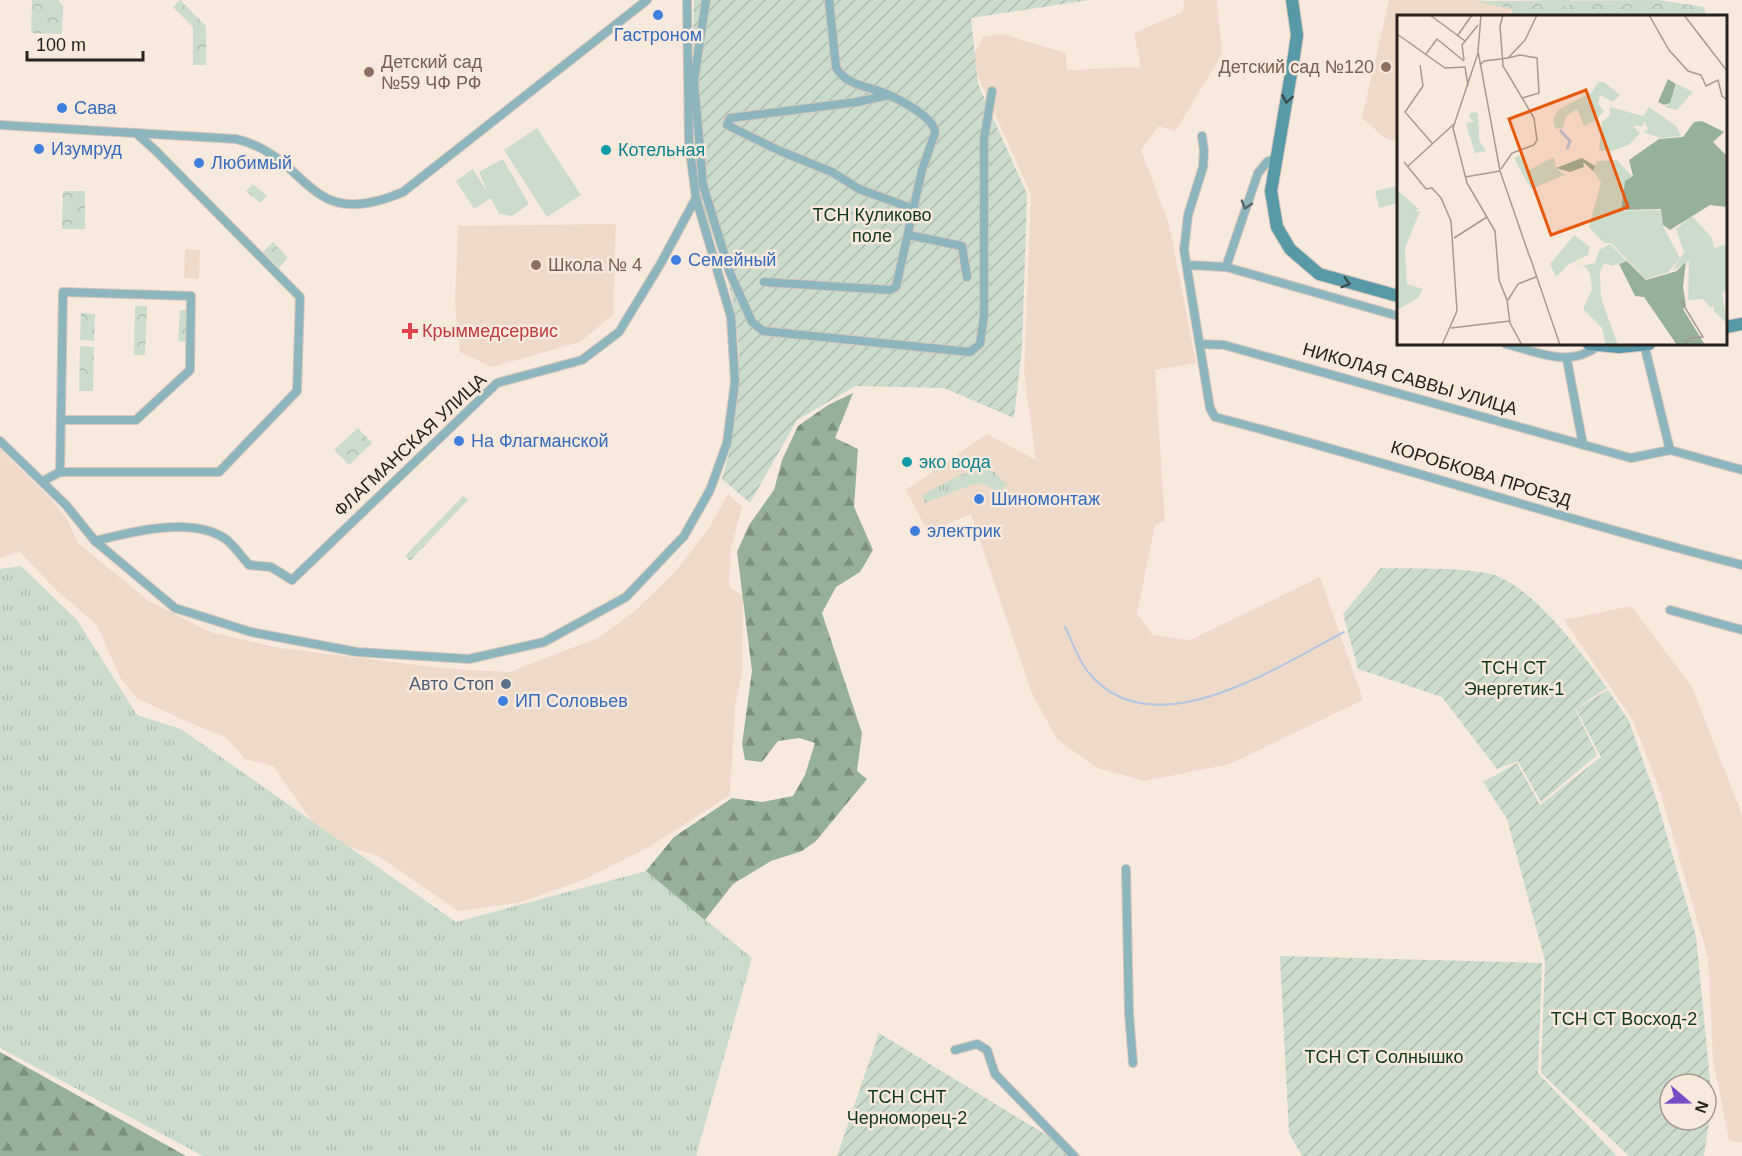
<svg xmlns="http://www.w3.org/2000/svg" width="1742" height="1156" viewBox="0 0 1742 1156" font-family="Arial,sans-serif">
<defs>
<pattern id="grass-tufts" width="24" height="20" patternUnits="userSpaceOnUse" patternTransform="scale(1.5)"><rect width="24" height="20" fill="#cbdccd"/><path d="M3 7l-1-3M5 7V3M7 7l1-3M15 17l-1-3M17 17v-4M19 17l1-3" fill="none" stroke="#aebcb0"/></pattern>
<pattern id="forest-firs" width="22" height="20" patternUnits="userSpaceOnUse" patternTransform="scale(1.5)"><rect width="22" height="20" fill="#97b09a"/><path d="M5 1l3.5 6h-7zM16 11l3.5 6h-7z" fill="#7b8f7d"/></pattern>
<pattern id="park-crowns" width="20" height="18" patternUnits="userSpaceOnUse" patternTransform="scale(1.5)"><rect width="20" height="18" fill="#cbdccd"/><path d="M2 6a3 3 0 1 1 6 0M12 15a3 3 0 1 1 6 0" fill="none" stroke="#aebcb0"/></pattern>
<pattern id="garden-furrows" width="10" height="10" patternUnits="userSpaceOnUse" patternTransform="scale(1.5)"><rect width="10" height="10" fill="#cbdccd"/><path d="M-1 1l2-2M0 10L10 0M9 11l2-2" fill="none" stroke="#aebcb0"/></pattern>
</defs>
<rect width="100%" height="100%" fill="#f8e9dd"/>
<g fill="#efdaca">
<polygon points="1184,0 1217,0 1222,54 1175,132 1159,126 1141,150 1169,224 1196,363 1155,370 1165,521 1155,525 1137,614 1153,635 1190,640 1320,577 1363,700 1230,764 1145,781 1097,768 1057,739 1032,694 971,514 928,532 906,490 987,434 1036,460 1024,373 1031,194 971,61 983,37 1002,34 1066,53 1067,70 1141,67 1134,33 1183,12"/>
<polygon points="1389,0 1480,0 1512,5 1510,16 1398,16 1398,142 1385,138 1362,118"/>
<polygon points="616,224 613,315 580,342 492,367 460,352 455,304 458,226"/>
<polygon points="185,249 200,250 199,279 184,278"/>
<polygon points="0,449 52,500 67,519 78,543 149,601 210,632 280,648 441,668 509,672 598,638 636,610 674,573 709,528 728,494 742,507 731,548 729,587 743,596 742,672 735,707 730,795 649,847 583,880 518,903 458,911 378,856 337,843 311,820 273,766 245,759 226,737 183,720 137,698 121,679 97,625 54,588 20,552 24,544 19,552 0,558"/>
<polygon points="1631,606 1692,687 1742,815 1742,1143 1729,1140 1713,1060 1708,958 1659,788 1633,720 1564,620"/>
</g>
<g fill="url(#grass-tufts)">
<polygon points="981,469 994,472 1007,485 997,494 987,485 974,484 925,503 922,495 960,475"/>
<polygon points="21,566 77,620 137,715 181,729 456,922 646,871 752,958 696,1156 203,1156 0,1048 0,569"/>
</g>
<g fill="url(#forest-firs)">
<polygon points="853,393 835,438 858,449 854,507 873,550 860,572 836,587 822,613 862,733 857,771 867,779 816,841 802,851 771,861 733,884 705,920 646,871 674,837 732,798 762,802 793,796 805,775 815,743 799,738 778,741 762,762 745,760 742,744 752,671 737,552 749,525 774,490 782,460 798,426 828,405"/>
<polygon points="0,1052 186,1156 0,1156"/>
</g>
<g fill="url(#park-crowns)">
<polygon points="32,0 58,0 63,6 62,34 31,33"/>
<polygon points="180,0 206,26 206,65 193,65 193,27 173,7"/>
<polygon points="1659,0 1704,7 1706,16 1511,16 1512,9 1474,1"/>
<polygon points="253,184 267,196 260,203 246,191"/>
<polygon points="63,191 85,191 85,229 62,229"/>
<polygon points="273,242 288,258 279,268 263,252"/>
<polygon points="135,306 147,306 145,355 134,355"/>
<polygon points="180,310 187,310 186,342 178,341"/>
<polygon points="81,313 95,314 94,341 80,340"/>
<polygon points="80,346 94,347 93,391 79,391"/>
<polygon points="358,428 372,443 349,465 334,450"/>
<polygon points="463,496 468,500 410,561 405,556"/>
</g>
<g fill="url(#garden-furrows)" fill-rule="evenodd">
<path d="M694,0h395l-118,18 7,66 49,110 -5,154 -8,70 -70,-30 -88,-2 -59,34 -47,83 -28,-24c20,-67 23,-134 5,-202 -7,-27 -21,-54 -27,-82 -11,-64 -7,-130 -6,-195z"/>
<path d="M1381,568c34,1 71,-1 105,5 43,7 97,81 121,115l-32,21 22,46 -56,47 -23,-41 -21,8 -55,-72 -84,-28 -15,-55z"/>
<path d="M1608,690l21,31 28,80 39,135 16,165 -8,55h-75l-88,-83 4,-112 -38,-142 -24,-37 34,-19 23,42 61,-48 -25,-48zM1670,1084h36v36h-36z"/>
<polygon points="1280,956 1542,963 1538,1073 1617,1156 1302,1156 1289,1133"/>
<polygon points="879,1033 1081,1156 837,1156"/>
</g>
<g fill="#cbdccd">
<polygon points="1539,0 1570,0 1569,7"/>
<polygon points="537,128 581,195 547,217 504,150"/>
<polygon points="503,159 529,204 512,216 499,214 491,198 474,209 456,181 473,169 488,193 479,172"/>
<polygon points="1398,186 1398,203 1379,208 1375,191"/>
</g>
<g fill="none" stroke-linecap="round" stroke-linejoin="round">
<path stroke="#b4c5e0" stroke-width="2" d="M1065,627c7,14 13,32 23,45 64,79 189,-5 256,-40"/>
<defs>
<g id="minor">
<polyline points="706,0 694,81 703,185 730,273 752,322 763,331 970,352 980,344 984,316 984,139 992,91"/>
<polyline points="889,95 857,102 730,118 727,125 780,151 832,172 859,189 914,209"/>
<path d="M0,125l236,14c76,18 69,95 167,53l244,-192"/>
<path d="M1202,136l2,15 -1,16 -15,48 -4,35 26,158 5,9c177,46 350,103 527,148"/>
<polyline points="908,235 962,246 967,277"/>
<polyline points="1187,265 1226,267 1398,316"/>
<polyline points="1226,267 1258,173 1267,162 1276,158"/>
<path d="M764,282l126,8 6,-3 26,-117 13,-37c0,-15 -33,-32 -46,-38 -18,-9 -43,-8 -53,-28l-7,-67"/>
<polyline points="1200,344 1224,345 1631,458 1670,450 1742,470"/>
<path d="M1506,344c32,8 64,25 93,1"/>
<polyline points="1644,344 1670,450"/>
<polyline points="1567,360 1583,445"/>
<polyline points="0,441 66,505 95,541 175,608 251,632 357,652 469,659 544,642 626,597 684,536 710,490 727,443 735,382 731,317 696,198 689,143 687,0"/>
<polyline points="60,472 219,472 297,391 300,297 156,151 136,133"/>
<polyline points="43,481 60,472 63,292 191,296 190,370 136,420 61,420"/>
<path d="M95,541c35,-9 99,-26 132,-1 8,7 15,17 22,25l22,2 21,13 205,-197 85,-23 37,-28 42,-69 35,-65"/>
<polyline points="1670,610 1742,630"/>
<polyline points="1126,869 1129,1013 1133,1063"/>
<polyline points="955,1050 977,1044 987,1050 995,1074 1074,1156"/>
</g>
<g id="secondary">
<polyline points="1292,0 1297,35 1294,56 1271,191 1277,227 1290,249 1319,274 1398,296"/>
<polyline points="1726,327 1742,324"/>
<polyline points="1589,344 1619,347 1649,344"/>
</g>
</defs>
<use href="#minor" stroke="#d3c5bb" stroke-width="10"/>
<use href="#secondary" stroke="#d3c5bb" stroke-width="14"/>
<use href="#minor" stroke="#8cb5be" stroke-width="8"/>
<use href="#secondary" stroke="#5899a7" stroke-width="12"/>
</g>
<defs><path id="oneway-chevron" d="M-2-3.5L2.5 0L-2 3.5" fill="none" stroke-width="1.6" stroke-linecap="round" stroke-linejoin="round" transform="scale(1.5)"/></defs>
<g stroke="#394c4e">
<use href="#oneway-chevron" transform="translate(1287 99) rotate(100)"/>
<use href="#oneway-chevron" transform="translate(1346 283) rotate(16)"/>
</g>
<use stroke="#556466" href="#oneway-chevron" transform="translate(1246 205) rotate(107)"/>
<g fill="#3f7fe0" stroke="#f8e9dd" stroke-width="2">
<circle cx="658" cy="15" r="6"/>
<circle cx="62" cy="108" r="6"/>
<circle cx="39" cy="149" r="6"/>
<circle cx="199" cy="163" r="6"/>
<circle cx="676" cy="260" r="6"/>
<circle cx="459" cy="441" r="6"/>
<circle cx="979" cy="499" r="6"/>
<circle cx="915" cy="531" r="6"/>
<circle cx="503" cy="701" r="6"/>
</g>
<g fill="#8d6e63" stroke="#f8e9dd" stroke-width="2">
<circle cx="1386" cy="67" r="6"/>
<circle cx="369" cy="72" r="6"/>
<circle cx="536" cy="265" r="6"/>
</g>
<g fill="#0f9aa8" stroke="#f8e9dd" stroke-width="2">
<circle cx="606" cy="150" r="6"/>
<circle cx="907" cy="462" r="6"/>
</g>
<path fill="#e0444e" stroke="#f8e9dd" stroke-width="2" d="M407 322h6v6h6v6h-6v6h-6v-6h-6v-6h6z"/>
<circle fill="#5c6f8a" stroke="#f8e9dd" stroke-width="2" cx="506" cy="684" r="6"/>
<g text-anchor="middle" stroke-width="5" stroke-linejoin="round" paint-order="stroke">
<g font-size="18" fill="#366cbe" stroke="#f8e9dd" text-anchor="start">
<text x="658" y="41" text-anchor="middle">Гастроном</text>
<text x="74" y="114">Сава</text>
<text x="51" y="155">Изумруд</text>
<text x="211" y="169">Любимый</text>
<text x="688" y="266">Семейный</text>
<text x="471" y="447">На Флагманской</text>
<text x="991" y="505">Шиномонтаж</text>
<text x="927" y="537">электрик</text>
<text x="515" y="707">ИП Соловьев</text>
</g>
<g font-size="18" fill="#785e54" stroke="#f8e9dd" text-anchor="start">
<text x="381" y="68">Детский сад<tspan x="381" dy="21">№59 ЧФ РФ</tspan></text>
<text x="1374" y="73" text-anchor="end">Детский сад №120</text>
<text x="548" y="271">Школа № 4</text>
</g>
<g font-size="18" fill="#0d838f" stroke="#f8e9dd" text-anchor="start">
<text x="618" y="156">Котельная</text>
<text x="919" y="468">эко вода</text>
</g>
<g font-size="18" fill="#0f3919" stroke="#f8e9dd">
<text x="872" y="221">ТСН Куликово<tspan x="872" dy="21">поле</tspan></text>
<text x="1514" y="674">ТСН СТ<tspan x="1514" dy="21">Энергетик-1</tspan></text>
<text x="1624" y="1025">ТСН СТ Восход-2</text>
<text x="1384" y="1063">ТСН СТ Солнышко</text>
<text x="907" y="1103">ТСН СНТ<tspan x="907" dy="21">Черноморец-2</tspan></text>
</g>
<g font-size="18" fill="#be3a42" stroke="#f8e9dd" text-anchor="start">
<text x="422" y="337">Крыммедсервис</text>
</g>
<g font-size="18" fill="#28221e" stroke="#f8e9dd">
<text transform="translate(1410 379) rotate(16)" y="6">НИКОЛАЯ САВВЫ УЛИЦА</text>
<text transform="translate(410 445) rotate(-43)" y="6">ФЛАГМАНСКАЯ УЛИЦА</text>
<text transform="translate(1481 474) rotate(17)" y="6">КОРОБКОВА ПРОЕЗД</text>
</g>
<g font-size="18" fill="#4e5e75" stroke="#f8e9dd" text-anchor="end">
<text x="494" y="690">Авто Стоп</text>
</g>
</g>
<g transform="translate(1397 15)">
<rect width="330" height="330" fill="#f8e9dd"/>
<path d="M220,145l15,16 -7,5 -4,30 40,-1 2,16 17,32 -12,14 -22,7 -35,-36h-7l-15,-16 12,-45 -8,-11 4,-10z" fill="#cbdccd"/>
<path d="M271,64l8,5 -6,19 -6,2 -6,-3zM305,106l22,11 -11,10 14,14v51l-17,-2 -40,25 -7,-5 -2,-16 -40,1 4,-29 8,-5 -4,-16 30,-21 24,-2 11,-15zM185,143l13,8 -2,5 -10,-9 1,5 -14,5 -14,-4zM230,246l19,19 31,-9 9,-10 -3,26 3,19 -3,3 22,36h-28l-33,-48 -9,-1 -16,-32z" fill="#97b09a"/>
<path d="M74,97l7,1 1,27 7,11 -11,2 -8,-25v-5l7,-2 -5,-4z" fill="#cbdccd"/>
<path d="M201,67h6l16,13 -7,7 -13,-7 -2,9 6,7 -9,10 -11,5 -7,-17 -11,7 -3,12 -8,1 -2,-10 6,-10 33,-17zM280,69l16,8 -16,18 -12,-3 5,-4zM213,92l33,9 6,-9 27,19 5,10 -21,2 -17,-6 5,-3 -4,-8 -1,5h-10l7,7 -10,11 -17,7h-14l3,-29 8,-7zM122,140l10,15 25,-13 2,11 9,7 -34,14 -17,-31zM0,175l22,19 -5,2h6l-15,37 2,36 16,5 -5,9 -21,12zM295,201l20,22 2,10 13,-4v45l-5,4 5,31 -13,-13v-6l-3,3 -8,-9 -15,1 1,-39 -17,10 12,-19 -8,-23zM177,220l16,12 -2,8 -19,9 -13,13 -6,-13zM213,229l17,17 -16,5 -7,-3 -4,9 1,26 17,47h-12l-4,-17 -19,-19 9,-20 -2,-16 -6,-7 -9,1 20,-4 4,-13z" fill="#cbdccd"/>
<path fill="none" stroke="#b4c5e0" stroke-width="3" d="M163,115l10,11 -3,8"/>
<path fill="none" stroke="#a59991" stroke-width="1.5" d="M33,0l35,26M84,0l-3,36 22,120 30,87M252,0l20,35 19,21 13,4 5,11 12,-6 4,16 5,4M287,0l43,56M0,19l48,34 20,-1 3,19M61,20l14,-20M81,38l-25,75 14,55 28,48 4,49 8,20 3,23 12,22M29,39l11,-15 27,22M111,43l12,-3 17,3 2,35 -17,5M67,45l-2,-15 16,-20M23,50l3,21 -18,26 27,31M83,50l4,-4 24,-3 17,-18 12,-25M7,147l22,27 6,-1 9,10 10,23 6,90 -15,34M10,152l47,-43M104,154l11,-16 22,-8 3,-5 -3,-22 -31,-52 -3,-40 3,-11M68,162l35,-6M57,223l33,-21M133,242l30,88M111,285l10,-16 18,-7M284,286l22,36 -13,1 -6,7M54,313l59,-7"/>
<path fill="#e8590c" fill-opacity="0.15" stroke="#e8590c" stroke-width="3" d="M189,75l42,117 -77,28 -42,-116z"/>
<rect width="330" height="330" fill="none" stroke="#28221e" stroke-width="3"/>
</g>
<g transform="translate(1688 1102) rotate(110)"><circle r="28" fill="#f8e9dd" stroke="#a59991" stroke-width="1.5"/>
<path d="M0-4.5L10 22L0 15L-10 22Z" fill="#754ec7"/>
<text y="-9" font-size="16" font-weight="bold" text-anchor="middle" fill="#28221e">N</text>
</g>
<path d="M27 51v9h116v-9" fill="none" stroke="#28221e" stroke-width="3"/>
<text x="36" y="51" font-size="18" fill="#28221e" stroke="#f8e9dd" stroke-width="4.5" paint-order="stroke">100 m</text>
</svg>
